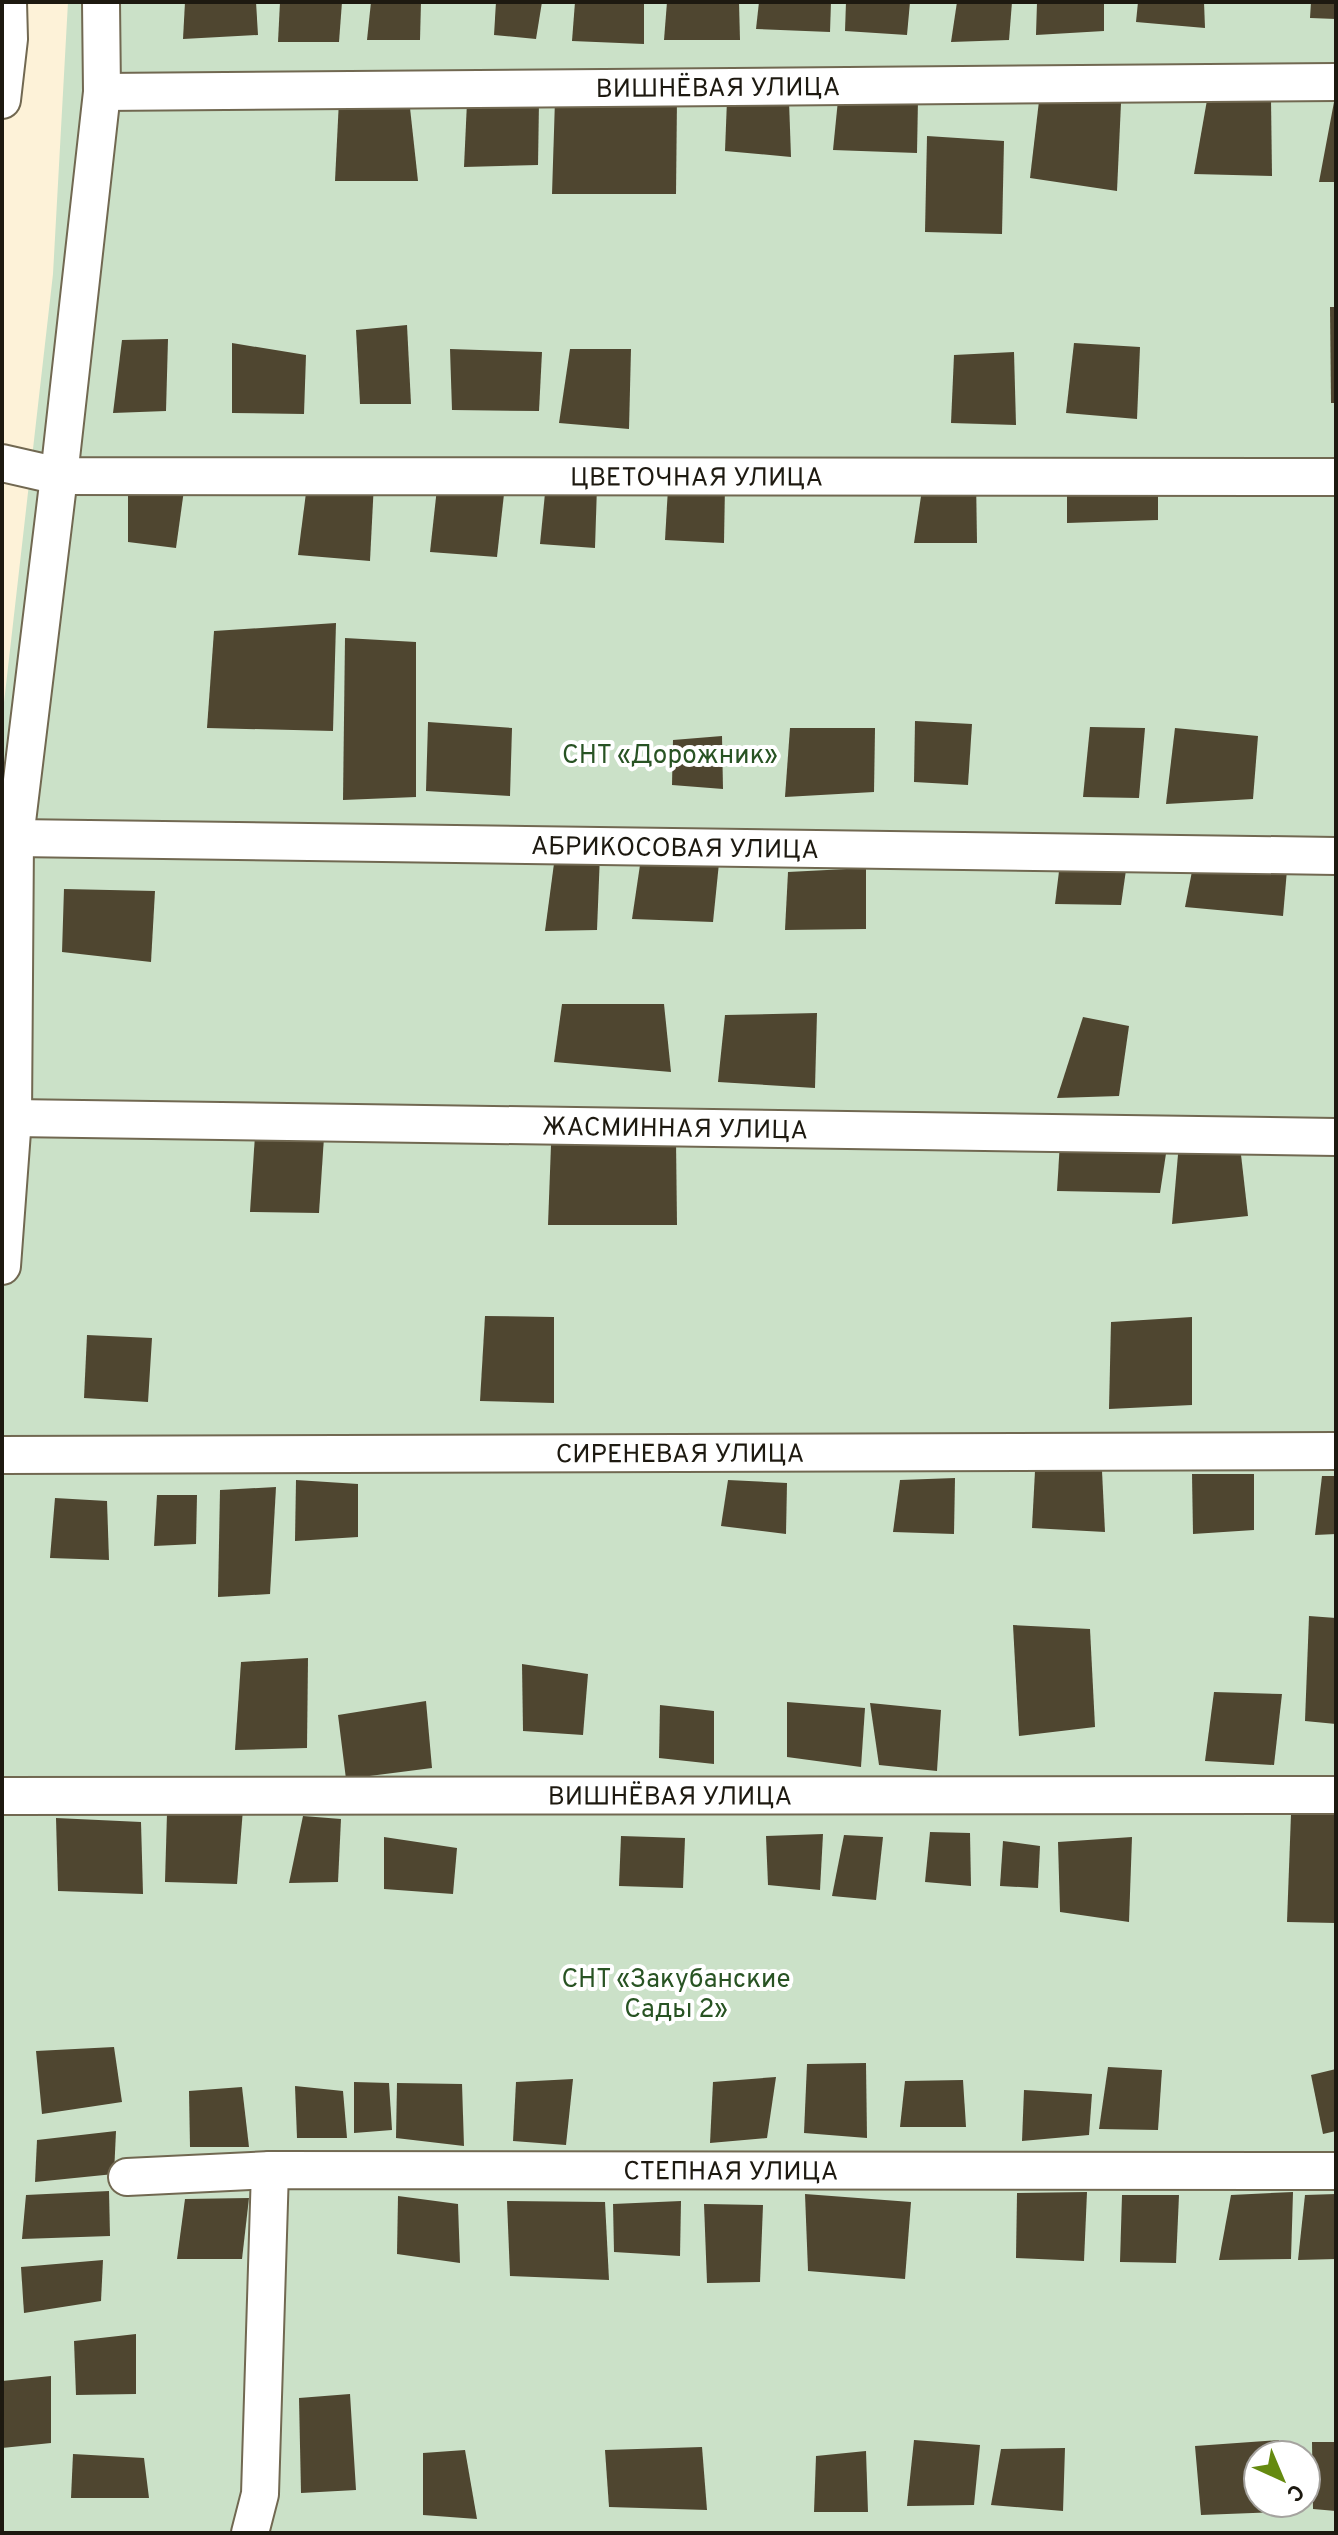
<svg xmlns="http://www.w3.org/2000/svg" width="1338" height="2535" viewBox="0 0 1338 2535" font-family="Overpass,sans-serif">
<rect width="100%" height="100%" fill="#fdf2d8"/>
<path fill="#cbe1c8" fill-rule="evenodd" d="M68,2h1268v2531h-1334v-1813l51,-446zM1258,2455h48v48h-48z"/>
<g fill="#4f4630">
<polygon points="185,2 256,2 258,35 183,39"/>
<polygon points="280,2 342,2 339,42 278,42"/>
<polygon points="371,2 421,2 420,40 367,40"/>
<polygon points="496,2 542,2 536,39 494,35"/>
<polygon points="575,2 644,2 644,44 572,41"/>
<polygon points="667,2 739,2 740,40 664,40"/>
<polygon points="759,2 831,2 830,32 756,29"/>
<polygon points="846,2 910,2 907,35 845,31"/>
<polygon points="957,2 1012,2 1009,40 951,42"/>
<polygon points="1037,2 1104,2 1104,31 1036,35"/>
<polygon points="1138,2 1204,2 1205,28 1136,22"/>
<polygon points="1311,2 1336,2 1336,19 1310,18"/>
<polygon points="677,99 676,194 552,194 555,100"/>
<polygon points="918,99 917,153 833,150 838,100"/>
<polygon points="1271,99 1272,176 1194,174 1207,100"/>
<polygon points="339,100 410,108 418,181 335,181"/>
<polygon points="727,100 789,101 791,157 725,151"/>
<polygon points="539,101 538,165 464,167 467,102"/>
<polygon points="1039,101 1121,103 1117,191 1030,178"/>
<polygon points="1334,102 1336,182 1319,182"/>
<polygon points="927,136 1004,141 1002,234 925,232"/>
<polygon points="1330,307 1336,307 1336,403 1331,403"/>
<polygon points="407,325 411,404 360,404 356,330"/>
<polygon points="168,339 166,411 113,413 122,340"/>
<polygon points="232,343 306,355 304,414 232,413"/>
<polygon points="1074,343 1140,347 1137,419 1066,413"/>
<polygon points="450,349 542,352 539,411 452,410"/>
<polygon points="570,349 631,349 629,429 559,423"/>
<polygon points="1014,352 1016,425 951,423 954,355"/>
<polygon points="976,477 977,543 914,543 923,483"/>
<polygon points="374,482 370,561 298,555 307,485"/>
<polygon points="546,483 597,486 595,548 540,544"/>
<polygon points="1067,484 1158,486 1158,520 1067,523"/>
<polygon points="505,485 497,557 430,552 437,488"/>
<polygon points="725,485 724,543 665,540 668,488"/>
<polygon points="184,490 176,548 128,542 128,491"/>
<polygon points="336,623 333,731 207,728 214,631"/>
<polygon points="345,638 416,642 416,797 343,800"/>
<polygon points="915,721 972,724 968,785 914,782"/>
<polygon points="428,722 512,728 510,796 426,791"/>
<polygon points="1090,727 1145,728 1139,798 1083,797"/>
<polygon points="790,728 875,728 874,792 785,797"/>
<polygon points="1175,728 1258,736 1253,799 1166,804"/>
<polygon points="722,736 723,789 672,785 673,740"/>
<polygon points="600,854 597,930 545,931 555,856"/>
<polygon points="1194,861 1287,870 1283,916 1185,907"/>
<polygon points="719,863 713,922 632,919 640,865"/>
<polygon points="1060,863 1127,863 1121,905 1055,904"/>
<polygon points="866,868 866,929 785,930 788,872"/>
<polygon points="64,889 155,891 151,962 62,952"/>
<polygon points="562,1004 664,1004 671,1072 554,1062"/>
<polygon points="817,1013 815,1088 718,1082 725,1015"/>
<polygon points="1083,1017 1129,1026 1119,1096 1057,1098"/>
<polygon points="255,1135 324,1137 319,1213 250,1212"/>
<polygon points="676,1140 677,1225 548,1225 551,1145"/>
<polygon points="1060,1142 1167,1147 1160,1193 1057,1191"/>
<polygon points="1179,1143 1240,1146 1248,1216 1172,1224"/>
<polygon points="485,1316 554,1317 554,1403 480,1401"/>
<polygon points="1192,1317 1192,1405 1109,1409 1111,1322"/>
<polygon points="87,1335 152,1338 148,1402 84,1398"/>
<polygon points="1035,1471 1102,1471 1105,1532 1032,1528"/>
<polygon points="1192,1474 1254,1474 1254,1530 1193,1534"/>
<polygon points="1322,1476 1336,1476 1336,1534 1315,1535"/>
<polygon points="955,1478 954,1534 893,1532 900,1480"/>
<polygon points="296,1480 358,1484 358,1537 295,1541"/>
<polygon points="728,1480 787,1483 786,1534 721,1526"/>
<polygon points="276,1487 270,1594 218,1597 220,1490"/>
<polygon points="157,1495 197,1495 196,1544 154,1546"/>
<polygon points="55,1498 107,1501 109,1560 50,1558"/>
<polygon points="1309,1616 1336,1618 1336,1724 1305,1721"/>
<polygon points="1013,1625 1090,1629 1095,1727 1019,1736"/>
<polygon points="308,1658 307,1748 235,1750 241,1662"/>
<polygon points="522,1664 588,1674 583,1735 523,1731"/>
<polygon points="1214,1692 1282,1694 1274,1765 1205,1761"/>
<polygon points="426,1701 432,1768 346,1779 338,1715"/>
<polygon points="787,1702 865,1708 861,1767 787,1757"/>
<polygon points="870,1703 941,1710 937,1771 879,1765"/>
<polygon points="660,1705 714,1711 714,1764 659,1758"/>
<polygon points="243,1809 237,1884 165,1882 167,1813"/>
<polygon points="1291,1814 1336,1814 1336,1923 1287,1922"/>
<polygon points="303,1816 341,1819 338,1882 289,1883"/>
<polygon points="56,1818 141,1822 143,1894 58,1891"/>
<polygon points="930,1832 970,1833 971,1886 925,1882"/>
<polygon points="823,1834 820,1890 768,1885 766,1836"/>
<polygon points="844,1835 883,1837 876,1900 832,1896"/>
<polygon points="621,1836 685,1838 683,1888 619,1886"/>
<polygon points="384,1837 457,1848 453,1894 384,1889"/>
<polygon points="1132,1837 1129,1922 1060,1912 1058,1842"/>
<polygon points="1003,1841 1040,1846 1038,1888 1000,1886"/>
<polygon points="114,2047 122,2102 42,2114 36,2051"/>
<polygon points="866,2063 867,2138 804,2133 807,2064"/>
<polygon points="1108,2067 1162,2070 1158,2130 1099,2129"/>
<polygon points="1336,2069 1336,2131 1323,2134 1311,2075"/>
<polygon points="776,2077 767,2138 710,2143 713,2082"/>
<polygon points="573,2079 566,2145 513,2141 516,2082"/>
<polygon points="963,2080 966,2127 900,2127 905,2081"/>
<polygon points="354,2082 389,2083 392,2130 354,2133"/>
<polygon points="397,2083 462,2084 464,2146 396,2138"/>
<polygon points="295,2086 343,2091 347,2138 297,2138"/>
<polygon points="242,2087 249,2147 190,2147 189,2091"/>
<polygon points="1024,2090 1092,2094 1089,2135 1022,2141"/>
<polygon points="116,2131 114,2174 35,2182 37,2140"/>
<polygon points="109,2191 110,2236 22,2239 26,2195"/>
<polygon points="1087,2192 1084,2261 1016,2258 1017,2193"/>
<polygon points="1293,2192 1291,2259 1219,2260 1231,2195"/>
<polygon points="805,2194 911,2202 905,2279 808,2271"/>
<polygon points="1336,2194 1336,2259 1298,2260 1305,2195"/>
<polygon points="1122,2195 1179,2195 1176,2263 1120,2262"/>
<polygon points="398,2196 458,2204 460,2263 397,2254"/>
<polygon points="249,2198 242,2259 177,2259 185,2199"/>
<polygon points="507,2201 605,2202 609,2280 510,2276"/>
<polygon points="681,2201 680,2256 614,2252 613,2204"/>
<polygon points="704,2204 763,2205 760,2282 707,2283"/>
<polygon points="103,2260 101,2301 24,2313 21,2267"/>
<polygon points="136,2334 136,2394 76,2395 74,2341"/>
<polygon points="51,2376 51,2443 2,2448 2,2381"/>
<polygon points="350,2394 356,2490 301,2493 299,2398"/>
<polygon points="914,2440 980,2445 974,2505 907,2506"/>
<polygon points="1279,2440 1279,2455 1258,2455 1258,2503 1280,2503 1280,2512 1201,2515 1195,2446"/>
<polygon points="1312,2442 1336,2442 1336,2511 1313,2509"/>
<polygon points="702,2447 707,2510 609,2507 605,2450"/>
<polygon points="1065,2448 1063,2511 991,2505 1001,2449"/>
<polygon points="465,2450 477,2519 423,2515 423,2453"/>
<polygon points="866,2451 868,2512 814,2512 816,2456"/>
<polygon points="73,2454 144,2458 149,2498 71,2498"/>
</g>
<g fill="none" stroke-linecap="round" stroke-linejoin="round">
<defs>
<g id="minor">
<path id="s1" d="M102,92l1234,-10"/>
<polyline points="2,100 9,39 8,2"/>
<path id="s2" d="M2,463l57,13 1277,1"/>
<path id="s3" d="M15,838l1321,18"/>
<path id="s4" d="M13,1118l1323,19"/>
<polyline points="2,1266 13,1118 15,838 59,476 102,92 101,2"/>
<path id="s5" d="M2,1455l1334,-4"/>
<path id="s6" d="M2,1796l1334,-1"/>
<path id="s7" d="M127,2177l143,-7 1066,1"/>
<polyline points="250,2533 260,2494 270,2170"/>
</g>
</defs>
<use href="#minor" stroke="#716851" stroke-width="40"/>
<use href="#minor" stroke="#fff" stroke-width="36"/>
</g>
<g text-anchor="middle" stroke-width="8" stroke-linejoin="round" paint-order="stroke">
<g font-size="26" fill="#1d1910" stroke="#fff">
<text dy="9" stroke="none"><textPath href="#s1" startOffset="616">ВИШНЁВАЯ УЛИЦА</textPath></text>
<text dy="9" stroke="none"><textPath href="#s2" startOffset="696">ЦВЕТОЧНАЯ УЛИЦА</textPath></text>
<text dy="9" stroke="none"><textPath href="#s3" startOffset="660">АБРИКОСОВАЯ УЛИЦА</textPath></text>
<text dy="9" stroke="none"><textPath href="#s4" startOffset="662">ЖАСМИННАЯ УЛИЦА</textPath></text>
<text dy="9" stroke="none"><textPath href="#s5" startOffset="678">СИРЕНЕВАЯ УЛИЦА</textPath></text>
<text dy="9" stroke="none"><textPath href="#s6" startOffset="668">ВИШНЁВАЯ УЛИЦА</textPath></text>
<text dy="9" stroke="none"><textPath href="#s7" startOffset="604">СТЕПНАЯ УЛИЦА</textPath></text>
</g>
<g font-size="26" fill="#285323" stroke="#fff">
<text x="670" y="763">СНТ «Дорожник»</text>
<text x="676" y="1987">СНТ «Закубанские<tspan x="676" dy="30">Сады 2»</tspan></text>
</g>
</g>
<rect width="1338" height="2535" fill="none" stroke="#1d1910" stroke-width="8"/>
<g transform="translate(1282 2479) rotate(136)"><circle r="38" fill="#ffffff" stroke="#a5a39f" stroke-width="2"/>
<path d="M0-6L14 30L0 20L-14 30Z" fill="#658a10"/>
<text y="-12" font-size="22" font-weight="bold" text-anchor="middle" fill="#1d1910">С</text>
</g>
</svg>
